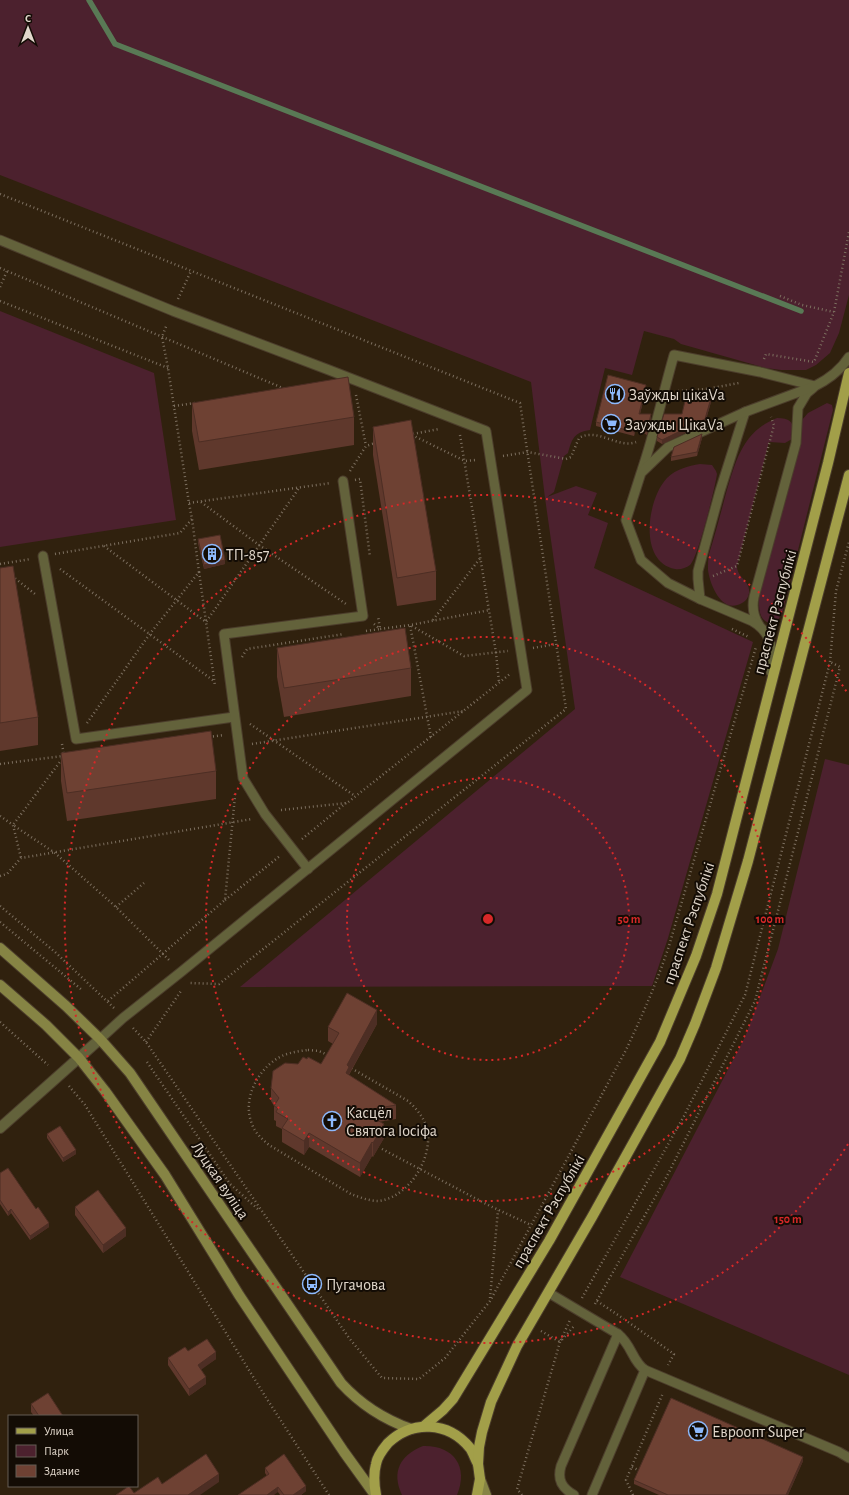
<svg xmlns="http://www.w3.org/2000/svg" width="849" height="1495" viewBox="0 0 849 1495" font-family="'Alegreya Sans',sans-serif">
<rect width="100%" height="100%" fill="#30210e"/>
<g fill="#4c212e">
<path d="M0,0h849v295l-10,38 -9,20 -14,12 -10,5h-25l-15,-2 -85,-24 -7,-5 -30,-8 -12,44 -27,-7 -15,62c-16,2 -18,9 -22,23l-4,3 -10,36 -7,5 29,-11 21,7 -9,22 20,8 -14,45 159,74 -85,296 -16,48 -412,1 335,-278 -30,-211 -14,-116 -531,-207z"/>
<polygon points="0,311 154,373 176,520 0,547"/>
<path d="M827,403l5,2 1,5 -51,204 -5,7 -8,2c-11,-4 -10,-16 -10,-26l43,-177 6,-7z"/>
<path d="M777,418c17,0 17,7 15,21l-7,4 -16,-1 -32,124c0,12 14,15 12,27 -1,5 -3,8 -7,10 -20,12 -32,-18 -34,-33 0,-6 0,-11 1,-16 6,-19 11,-38 16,-57 10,-33 16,-65 52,-79z"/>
<path d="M700,464l12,1 4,6 1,3c-2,14 -19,84 -27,91 -4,3 -10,5 -15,4 -37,-7 -28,-70 -8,-91 9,-9 21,-12 33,-14z"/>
<polygon points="825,759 849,765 849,1375 620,1277 745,1037 778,949"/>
<path d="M423,1446c30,-1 46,20 34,49h-55c-11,-23 -2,-40 21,-49z"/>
</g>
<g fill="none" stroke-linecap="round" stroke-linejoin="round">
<polyline stroke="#597955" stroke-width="5.5" points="89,0 115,44 801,311"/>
<defs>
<g id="lane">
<polyline points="0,240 173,311 329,370 486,431 527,690 181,972 123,1018 100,1039"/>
<path d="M642,470c13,-38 21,-77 32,-115l86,17 55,14"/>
<polyline points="43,556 76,739 234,717"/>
<polyline points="700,599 698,579 698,571 720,491 745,412"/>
<path d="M759,625c-6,-9 -7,-18 -5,-28l42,-154 2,-35 9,-15 6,-5"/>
<path d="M771,672c2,-22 2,-39 -19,-51l-52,-22 -32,-16 -27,-23 -15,-40 15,-47 27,-26 77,-35 70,-26c14,-7 25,-15 34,-29"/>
<polyline points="308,869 265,814 243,778 224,634 363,616 343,481"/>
<polyline points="549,1293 618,1334"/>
<polyline points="645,1370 839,1452 849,1458"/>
<path d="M574,1495c-12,-7 -17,-15 -13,-29l57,-132c14,11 14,27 27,36l-53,125"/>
</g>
<polyline id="street" points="0,1128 100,1039"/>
<g id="secondary">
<path d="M0,948l66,58 34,33 30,34 211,310c20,22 42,36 70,46"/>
<polyline points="0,985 46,1025 79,1058 105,1091 165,1175 239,1295 344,1452 375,1495"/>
<polyline points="480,1479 486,1495"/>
</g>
<g id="primary">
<polyline points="424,1426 443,1410 453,1399 549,1241 660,1042 696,956 717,894 828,463 849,373"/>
<path d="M376,1495c-2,-11 -3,-20 0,-31 1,-7 7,-15 12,-21 24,-23 60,-22 82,5 3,4 5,11 8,16"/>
<polyline points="477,1495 480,1479 478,1464 479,1447 482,1432 491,1402 517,1346 592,1217 680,1059 695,1024 716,968 748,861 849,475"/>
</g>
</defs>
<use href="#lane" stroke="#4c3e2c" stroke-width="11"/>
<use href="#street" stroke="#4c3e2c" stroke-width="12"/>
<use href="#secondary" stroke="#4c3e2c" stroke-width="12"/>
<use href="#primary" stroke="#4c3e2c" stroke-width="12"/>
<g stroke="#7c6f5f" stroke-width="2.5" stroke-dasharray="1 3" stroke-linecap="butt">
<polyline points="0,194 520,403 566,709 219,984 190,983"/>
<polyline points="0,268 285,389"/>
<polyline points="0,287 7,271"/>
<polyline points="780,296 802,305 834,312"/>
<polyline points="178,299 191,271"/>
<polyline points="0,301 168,368"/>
<polyline points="764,359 766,354 814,362 834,312 849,232"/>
<polyline points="678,391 706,389 739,383"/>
<polyline points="356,395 366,446"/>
<polyline points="174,406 195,403"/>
<polyline points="413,434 439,429"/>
<polyline points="412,435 465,461 476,460"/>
<polyline points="460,435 496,653 499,682"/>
<path d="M503,456l25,-4 38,7 5,-2 8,-19c18,-11 39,11 57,4"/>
<polyline points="350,471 366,446 375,443"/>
<polyline points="355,480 360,479 370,557"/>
<polyline points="201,502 259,545 346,604"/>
<polyline points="189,503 331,483"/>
<polyline points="104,546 206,622 299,488"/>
<polyline points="55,554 180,533 192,519"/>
<polyline points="0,564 31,559"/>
<polyline points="60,569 214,681"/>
<polyline points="199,572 215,686"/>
<polyline points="12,576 35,594"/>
<polyline points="713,576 737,566 774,425 771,417"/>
<polyline points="433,620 481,557"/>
<polyline points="374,624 380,629 410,625 464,656 508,651"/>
<polyline points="732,629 749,637"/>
<polyline points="366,631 380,629 378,616"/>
<polyline points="533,648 556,644"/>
<polyline points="242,657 247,649 344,634"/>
<polyline points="87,723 149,635 199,572 192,519 189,503 168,368 162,337 167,324"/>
<polyline points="250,724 355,796"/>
<polyline points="209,737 224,735"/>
<polyline points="431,737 410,625 490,610"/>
<polyline points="62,744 64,755"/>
<polyline points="252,744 464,711"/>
<polyline points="62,759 13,825 55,853 116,907 171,962"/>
<polyline points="0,764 63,756"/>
<polyline points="281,810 347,803 510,674"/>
<polyline points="0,816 13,825 21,858"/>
<polyline points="302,839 346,803"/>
<polyline points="0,876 7,874 21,858 252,819"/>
<polyline points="225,900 281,855"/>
<polyline points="0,906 55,952 114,1008"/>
<polyline points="116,907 144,883"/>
<polyline points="0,922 82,990"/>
<polyline points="108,1001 225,900 235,796 235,792"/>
<polyline points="0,1022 48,1065"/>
<path d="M133,1028l13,14 203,296 33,40 37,1 26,-21 45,-57 136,-251c16,-34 31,-68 43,-104l87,-299"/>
<polyline points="146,1042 181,991"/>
<path d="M308,1050l11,1 11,5 78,45c10,9 19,20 20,34 2,28 -21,63 -50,66 -9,0 -19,-4 -27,-7l-82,-49c-7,-6 -14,-12 -17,-21 -11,-26 8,-59 32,-69 8,-3 16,-4 24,-5z"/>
<polyline points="147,1062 230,1184 260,1211"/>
<polyline points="69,1086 85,1105 265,1396 329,1495"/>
<polyline points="382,1149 490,1206 531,1225"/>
<polyline points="490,1298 498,1210"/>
<polyline points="582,1298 684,1116 745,995 830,662 836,591 849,542"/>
<polyline points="597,1301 624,1319"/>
<polyline points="595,1304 667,1176 755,1001 840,667 830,662"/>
<polyline points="628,1322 674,1354 668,1365"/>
<polyline points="541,1331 560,1342 570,1320"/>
<polyline points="632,1467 640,1471"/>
<polyline points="522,1495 517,1489 560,1342 575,1325"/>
<polyline points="633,1495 626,1480 663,1393"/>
</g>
<use href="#lane" stroke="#63623b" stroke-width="9"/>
<use href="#street" stroke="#63623b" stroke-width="10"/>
<use href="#secondary" stroke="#868444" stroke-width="10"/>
<use href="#primary" stroke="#a29f49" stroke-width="10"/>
</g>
<g fill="#5f382c">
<polygon points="646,389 640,414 651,418 647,435 636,429 634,436 596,426 596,422"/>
<polygon points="711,402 705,423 662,444 657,441 657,437 682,414"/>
<polygon points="192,403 354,417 354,445 199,470 192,431"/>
<polygon points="373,427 436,571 436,600 397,606 373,455"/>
<polygon points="702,438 697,456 671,461 671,457"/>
<polygon points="198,539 225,564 204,569 198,543"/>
<polygon points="0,568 38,717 38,745 0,751"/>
<polygon points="277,648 411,668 411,696 284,717 277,677"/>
<polygon points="61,753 216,771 216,799 67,821 61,781"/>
<polygon points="377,1024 349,1075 396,1105 396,1119 379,1122 384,1138 373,1157 372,1156 360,1177 309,1147 304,1155 282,1142 282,1129 276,1126 276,1121 274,1120 274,1106 271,1101 271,1088 298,1064 307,1059 321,1064 333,1044 328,1041 328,1027"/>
<polygon points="47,1134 76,1154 63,1162 47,1138"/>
<polygon points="0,1173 36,1209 49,1227 30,1240 11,1213 8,1216 0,1204"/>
<polygon points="75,1207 126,1236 103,1253 75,1215"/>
<polygon points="188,1351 216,1359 201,1369 206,1384 189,1396 168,1365 168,1358"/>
<polygon points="31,1404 63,1416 34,1416 31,1412"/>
<polygon points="803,1461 788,1495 659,1495 634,1484 634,1480"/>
<polygon points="265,1468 306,1491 301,1495 280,1495 265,1473"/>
</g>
<g fill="#4d2e24">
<polygon points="646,385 646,389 639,418 639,414"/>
<polygon points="711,398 711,402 705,423 662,444 662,440"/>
<polygon points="651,414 651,418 647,435 647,431"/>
<polygon points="636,425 636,429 634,436 634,432"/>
<polygon points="702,434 702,438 697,456 697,452"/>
<polygon points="225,560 225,564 204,569 204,565"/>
<polygon points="377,1010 377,1024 349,1074 349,1080 346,1073 347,1065"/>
<polygon points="384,1124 384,1138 373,1157 373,1143"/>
<polygon points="309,1133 309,1147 304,1155 304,1141"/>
<polygon points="372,1142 372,1156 360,1177 360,1163"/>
<polygon points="76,1150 76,1154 63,1162 63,1158"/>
<polygon points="11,1209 11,1213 8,1216 8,1212"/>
<polygon points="49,1223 49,1227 30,1240 30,1236"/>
<polygon points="126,1228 126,1236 103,1253 103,1245"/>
<polygon points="216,1352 216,1359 198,1372 198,1365"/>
<polygon points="206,1377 206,1384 189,1396 189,1389"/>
<polygon points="803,1457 803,1461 788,1495 786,1495"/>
<polygon points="219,1474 219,1482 200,1495 188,1495"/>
<polygon points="306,1486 306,1491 301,1495 293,1495"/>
<polygon points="278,1487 278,1492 274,1495 267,1495"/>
</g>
<g fill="#6e4133" stroke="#4d2e24">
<polygon points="608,375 646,385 639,414 651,414 647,431 636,425 634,432 596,422"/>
<polygon points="348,377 354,417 199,442 192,403"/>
<polygon points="711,398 705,419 662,440 657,437 664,414 682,414 685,401"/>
<polygon points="411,420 436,571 397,578 373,427"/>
<polygon points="702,434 697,452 671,457 674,447"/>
<polygon points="220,535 225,560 204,565 198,539"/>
<polygon points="13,566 38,717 0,723 0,568"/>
<polygon points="405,628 411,668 284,688 277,648"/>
<polygon points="211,731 216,771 67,793 61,753"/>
<polygon points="347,993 377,1010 347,1065 349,1067 346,1073 396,1105 361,1111 384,1124 373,1143 372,1142 360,1163 309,1133 304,1141 282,1128 288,1119 276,1112 278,1108 274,1106 279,1098 271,1088 273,1071 285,1063 298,1064 303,1057 307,1059 308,1057 321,1064 339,1033 328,1027"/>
<polygon points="60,1126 76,1150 63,1158 47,1134"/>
<polygon points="8,1168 36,1209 38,1207 49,1223 30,1236 11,1209 8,1212 0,1200 0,1173"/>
<polygon points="98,1190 126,1228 103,1245 75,1207"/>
<polygon points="207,1339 216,1352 198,1365 206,1377 189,1389 168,1358 185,1347 188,1351"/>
<polygon points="48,1393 63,1416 39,1416 31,1404"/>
<polygon points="671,1398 803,1457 786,1495 668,1495 634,1480"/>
<polygon points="206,1454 219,1474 188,1495 116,1495 129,1486 134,1493 158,1477 162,1484"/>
<polygon points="284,1454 306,1486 293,1495 284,1495 278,1487 267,1495 238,1495 269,1474 265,1468"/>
</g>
<g fill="none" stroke="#d62828" stroke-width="2" stroke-dasharray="2 4">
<circle cx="488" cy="919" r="141"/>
<circle cx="488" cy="919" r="282"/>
<path d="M848 1144A424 424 0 1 1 848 694"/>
</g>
<defs>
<symbol id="restaurant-ring" viewBox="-11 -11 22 22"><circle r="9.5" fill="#130c05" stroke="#8db9fc" stroke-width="1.5"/><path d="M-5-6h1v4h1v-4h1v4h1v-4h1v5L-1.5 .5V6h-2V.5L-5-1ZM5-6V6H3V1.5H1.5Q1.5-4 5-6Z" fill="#8db9fc"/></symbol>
<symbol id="supermarket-ring" viewBox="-11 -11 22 22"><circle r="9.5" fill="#130c05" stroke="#8db9fc" stroke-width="1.5"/><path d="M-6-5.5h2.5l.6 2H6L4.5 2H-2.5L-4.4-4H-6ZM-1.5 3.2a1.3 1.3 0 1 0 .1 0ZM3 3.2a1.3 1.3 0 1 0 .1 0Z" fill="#8db9fc"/></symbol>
<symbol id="building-ring" viewBox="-11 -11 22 22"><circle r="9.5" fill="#130c05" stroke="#8db9fc" stroke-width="1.5"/><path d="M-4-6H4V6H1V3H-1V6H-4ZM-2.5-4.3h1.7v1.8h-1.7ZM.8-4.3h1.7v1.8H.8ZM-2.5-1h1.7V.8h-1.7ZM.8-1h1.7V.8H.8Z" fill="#8db9fc"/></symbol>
<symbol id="church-ring" viewBox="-11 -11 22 22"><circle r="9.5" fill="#130c05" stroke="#8db9fc" stroke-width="1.5"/><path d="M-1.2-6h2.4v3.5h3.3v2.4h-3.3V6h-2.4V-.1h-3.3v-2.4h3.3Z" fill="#8db9fc"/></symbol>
<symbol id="bus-ring" viewBox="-11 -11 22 22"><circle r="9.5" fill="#130c05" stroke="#8db9fc" stroke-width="1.5"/><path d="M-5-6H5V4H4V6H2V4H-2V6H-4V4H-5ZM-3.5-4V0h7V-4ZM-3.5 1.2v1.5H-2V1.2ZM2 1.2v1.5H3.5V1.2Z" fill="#8db9fc"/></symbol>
</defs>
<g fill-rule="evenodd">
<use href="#restaurant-ring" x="604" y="383" width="22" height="22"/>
<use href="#supermarket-ring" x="600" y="413" width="22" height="22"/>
<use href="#building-ring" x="201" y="543" width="22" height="22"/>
<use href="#church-ring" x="321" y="1110" width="22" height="22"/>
<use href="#bus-ring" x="301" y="1273" width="22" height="22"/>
<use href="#supermarket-ring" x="687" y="1420" width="22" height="22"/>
</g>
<g text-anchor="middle" stroke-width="4" stroke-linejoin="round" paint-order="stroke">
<g font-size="16" fill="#e1d7cb" stroke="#130c05" text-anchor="start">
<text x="629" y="400">Заўжды цікаVа</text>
<text x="625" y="430">Заужды ЦікаVа</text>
<text x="226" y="560">ТП-857</text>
<text x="346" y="1118">Касцёл<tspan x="346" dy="18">Святога Іосіфа</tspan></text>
<text x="326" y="1290">Пугачова</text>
<text x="712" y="1437">Евроопт Super</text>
</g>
<g font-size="16" fill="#e1d7cb" stroke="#130c05">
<text transform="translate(774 612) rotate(-75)" y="6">праспект Рэспублікі</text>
<text transform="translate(688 923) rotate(-71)" y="6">праспект Рэспублікі</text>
<text transform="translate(221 1180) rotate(56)" y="6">Луцкая вуліца</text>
<text transform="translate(548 1211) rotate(-60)" y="6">праспект Рэспублікі</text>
</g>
</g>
<circle cx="488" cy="919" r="6" fill="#d62828" stroke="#130c05" stroke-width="2"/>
<g font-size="12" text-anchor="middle" font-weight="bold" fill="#d62828" stroke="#130c05" stroke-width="4" stroke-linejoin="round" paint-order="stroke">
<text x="629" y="923">50 m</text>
<text x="770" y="923">100 m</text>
<text x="788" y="1223">150 m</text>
</g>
<rect x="8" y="1415" width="130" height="72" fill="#130c05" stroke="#655d54"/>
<rect x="16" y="1428" width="20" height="6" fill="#a29f49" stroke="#655d54"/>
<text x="44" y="1435" font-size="12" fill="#e1d7cb">Улица</text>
<rect x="16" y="1445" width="20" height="12" fill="#4c212e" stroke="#655d54"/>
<text x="44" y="1455" font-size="12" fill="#e1d7cb">Парк</text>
<rect x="16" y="1465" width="20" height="12" fill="#6e4133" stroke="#655d54"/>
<text x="44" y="1475" font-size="12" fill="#e1d7cb">Здание</text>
<g transform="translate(28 28)" stroke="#130c05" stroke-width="3" paint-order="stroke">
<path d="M0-3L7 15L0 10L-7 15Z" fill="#e1d7cb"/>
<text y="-6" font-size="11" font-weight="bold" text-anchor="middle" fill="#e1d7cb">С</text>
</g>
</svg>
